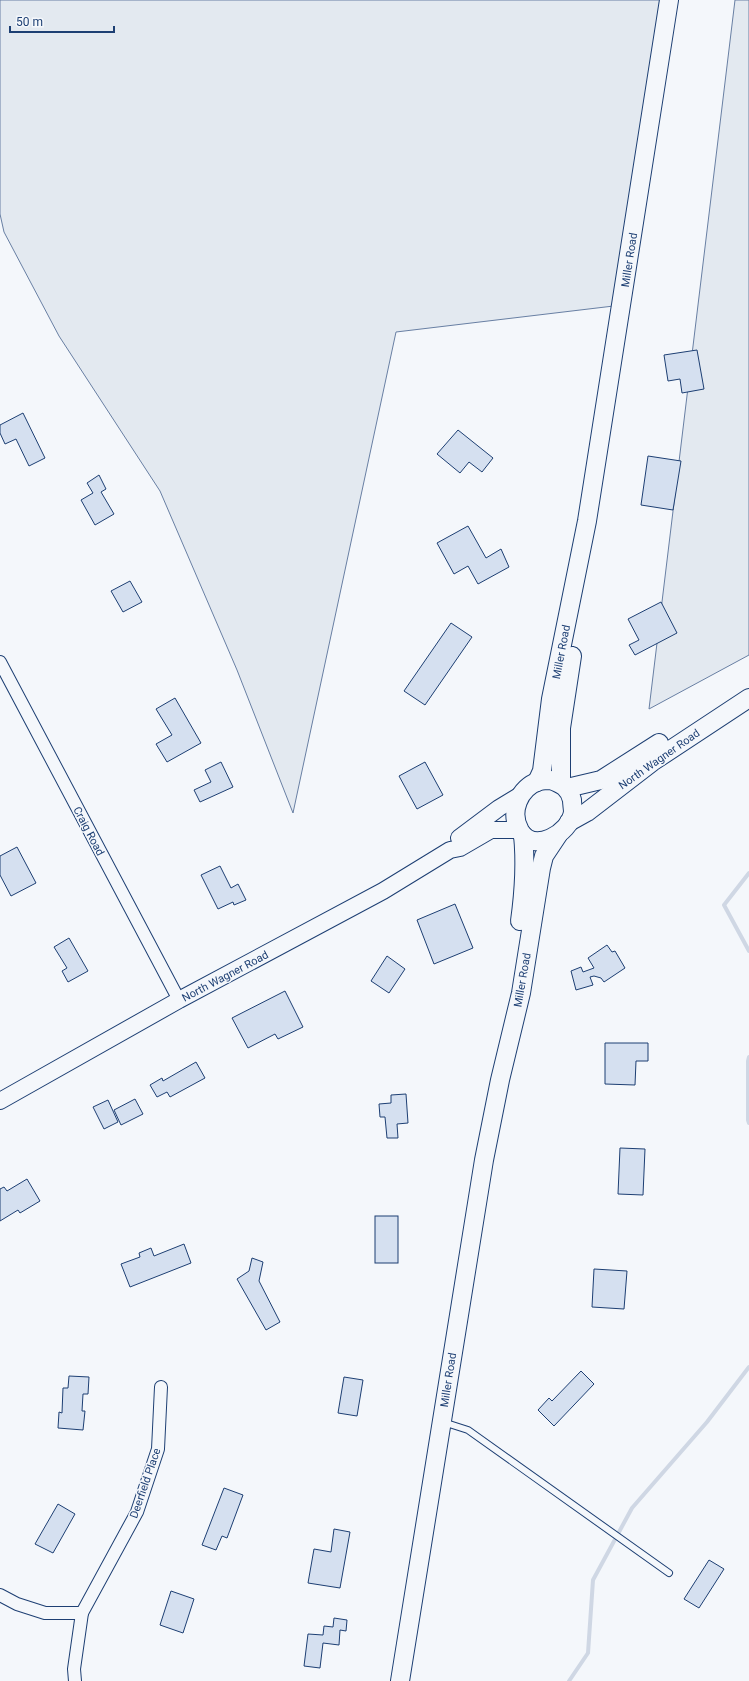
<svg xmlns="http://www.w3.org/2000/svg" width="749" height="1681" viewBox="0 0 749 1681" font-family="Roboto,sans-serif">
<rect width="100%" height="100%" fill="#f4f7fb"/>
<g fill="#e3e9f0" stroke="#687fa3">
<polygon points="0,0 668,0 622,305 396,332 293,813 237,670 160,491 59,336 4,232 0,214"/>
<polygon points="735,0 749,0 749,655 649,709"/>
</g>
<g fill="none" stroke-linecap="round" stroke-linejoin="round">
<g stroke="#cfd7e4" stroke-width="4">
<polyline points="749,873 724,905 749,951"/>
<polyline points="749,1057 748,1061 748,1120 749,1123"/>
<polyline points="569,1681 588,1653 593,1580 632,1508 707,1422 749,1367"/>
</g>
</g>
<g fill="#d5e0f0" stroke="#1d3f73">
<polygon points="697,350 704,389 682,393 680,379 668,381 664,355"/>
<polygon points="23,413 45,458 29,466 16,439 5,444 0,433 0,425"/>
<polygon points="458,430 493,458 482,472 469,462 460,473 437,454"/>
<polygon points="648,456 681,461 673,510 641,505"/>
<polygon points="99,475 106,489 101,492 114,514 95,525 81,500 93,493 87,483"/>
<polygon points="468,526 486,558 501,549 509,567 478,584 468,566 454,574 437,543"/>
<polygon points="130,581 142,602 123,612 111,591"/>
<polygon points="661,602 677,633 635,655 629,645 639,640 628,619"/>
<polygon points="451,623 472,637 425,705 404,691"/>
<polygon points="175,698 201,743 167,762 156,744 172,735 156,709"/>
<polygon points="221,762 233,787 200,802 194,790 211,782 205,770"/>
<polygon points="425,762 443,795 417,809 399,776"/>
<polygon points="17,847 36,883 11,896 0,875 0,856"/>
<polygon points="220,866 231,888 238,884 246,900 234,905 233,902 218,909 201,875"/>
<polygon points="455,904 473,948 434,964 417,920"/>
<polygon points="69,938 88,971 68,982 62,971 67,968 54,947"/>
<polygon points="607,945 612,952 615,951 625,968 604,982 601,978 594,976 590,977 593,985 576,990 571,971 581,967 583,972 594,968 588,958"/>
<polygon points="387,956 405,969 389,993 371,981"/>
<polygon points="285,991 303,1027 278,1039 275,1034 248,1048 232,1018"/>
<polygon points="605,1043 648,1043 648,1061 636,1061 635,1085 605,1084"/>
<polygon points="196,1062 205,1078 170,1097 167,1092 157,1097 150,1085 162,1078 163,1081"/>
<polygon points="406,1094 408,1123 397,1124 398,1138 387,1138 385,1117 380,1117 379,1104 391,1103 391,1095"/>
<polygon points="135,1099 143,1114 121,1125 114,1110"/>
<polygon points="108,1100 118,1122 104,1129 93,1107"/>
<polygon points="620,1148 645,1149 643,1195 618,1194"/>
<polygon points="27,1179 40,1201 20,1213 18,1210 0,1221 0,1189 4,1187 7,1191"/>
<rect x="375" y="1216" width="23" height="47"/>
<polygon points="184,1244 191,1263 130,1287 121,1264 140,1257 139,1253 151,1248 154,1256"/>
<polygon points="252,1258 263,1262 259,1281 280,1322 266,1330 237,1279 249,1271"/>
<polygon points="594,1269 627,1271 624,1309 592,1307"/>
<polygon points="581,1371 594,1384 554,1426 538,1410 549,1398 552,1401"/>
<polygon points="69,1376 89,1377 88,1394 83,1394 82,1411 85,1411 83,1430 58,1428 59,1412 62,1413 63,1388 68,1388"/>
<polygon points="344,1377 363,1380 357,1416 338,1413"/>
<polygon points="224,1488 243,1495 227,1538 222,1536 216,1550 202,1545"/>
<polygon points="58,1504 75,1514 53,1553 35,1544"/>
<polygon points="334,1529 350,1532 340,1588 308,1583 314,1549 331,1552"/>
<polygon points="709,1560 724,1569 699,1608 684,1599"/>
<polygon points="171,1591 194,1599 183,1633 160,1625"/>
<polygon points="334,1618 347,1620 346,1631 340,1630 339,1645 323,1643 320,1668 304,1666 308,1634 323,1635 324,1626 333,1627"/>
</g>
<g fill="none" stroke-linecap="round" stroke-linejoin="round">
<defs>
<polyline id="service" points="443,1422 468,1430 669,1573"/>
<g id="minor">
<polyline points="0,662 179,1000"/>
<polyline points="0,1595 17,1604 45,1613 82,1613 74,1669 75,1681"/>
<polyline points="82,1613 137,1512 158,1449 161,1387"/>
</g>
<g id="tertiary">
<polyline points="459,838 499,808 522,794"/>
<polyline points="0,1101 179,1000 383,891 450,850 460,848 491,830 519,830"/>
</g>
<g id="secondary">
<path d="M551,780c11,4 18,8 21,20 0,4 1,9 1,12 -3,22 -40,42 -53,19 -11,-19 -1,-43 19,-50 4,-1 9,-1 12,-1z"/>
<polyline points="537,782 542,771 551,699 587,521 669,0"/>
<polyline points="561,783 561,728 572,656"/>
<polyline points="567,788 601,780 659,743"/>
<polyline points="569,822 587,812 652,762 749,698"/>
<path d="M520,921c4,-29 6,-57 3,-86"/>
<polyline points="400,1681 484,1160 500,1080 521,993 541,868 544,856 558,835"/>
</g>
</defs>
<use href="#service" stroke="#1d3f73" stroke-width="8"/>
<use href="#minor" stroke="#1d3f73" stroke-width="14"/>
<use href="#tertiary" stroke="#1d3f73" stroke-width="18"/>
<use href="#secondary" stroke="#1d3f73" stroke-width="20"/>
<use href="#service" stroke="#f4f7fb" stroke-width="6"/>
<use href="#minor" stroke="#f4f7fb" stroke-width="12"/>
<use href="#tertiary" stroke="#f4f7fb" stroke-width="16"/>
<use href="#secondary" stroke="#f4f7fb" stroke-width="18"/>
</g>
<g text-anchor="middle" stroke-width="3" stroke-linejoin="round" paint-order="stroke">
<g font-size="11" fill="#1d3f73" stroke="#f4f7fb">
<text transform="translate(629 260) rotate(-81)" y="4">Miller Road</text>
<text transform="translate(561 652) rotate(-79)" y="4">Miller Road</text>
<text transform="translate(659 759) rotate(-35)" y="4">North Wagner Road</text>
<text transform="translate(89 831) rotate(62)" y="4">Craig Road</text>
<text transform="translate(225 976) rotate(-28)" y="4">North Wagner Road</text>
<text transform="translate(522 980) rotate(-80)" y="4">Miller Road</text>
<text transform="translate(448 1380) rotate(-81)" y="4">Miller Road</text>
<text transform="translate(145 1483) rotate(-71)" y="4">Deerfield Place</text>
</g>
</g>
<path d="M10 26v6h104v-6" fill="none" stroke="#1d3f73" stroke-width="2"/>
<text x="16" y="26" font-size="12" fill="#1d3f73" stroke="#f4f7fb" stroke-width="3" paint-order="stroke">50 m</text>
</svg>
